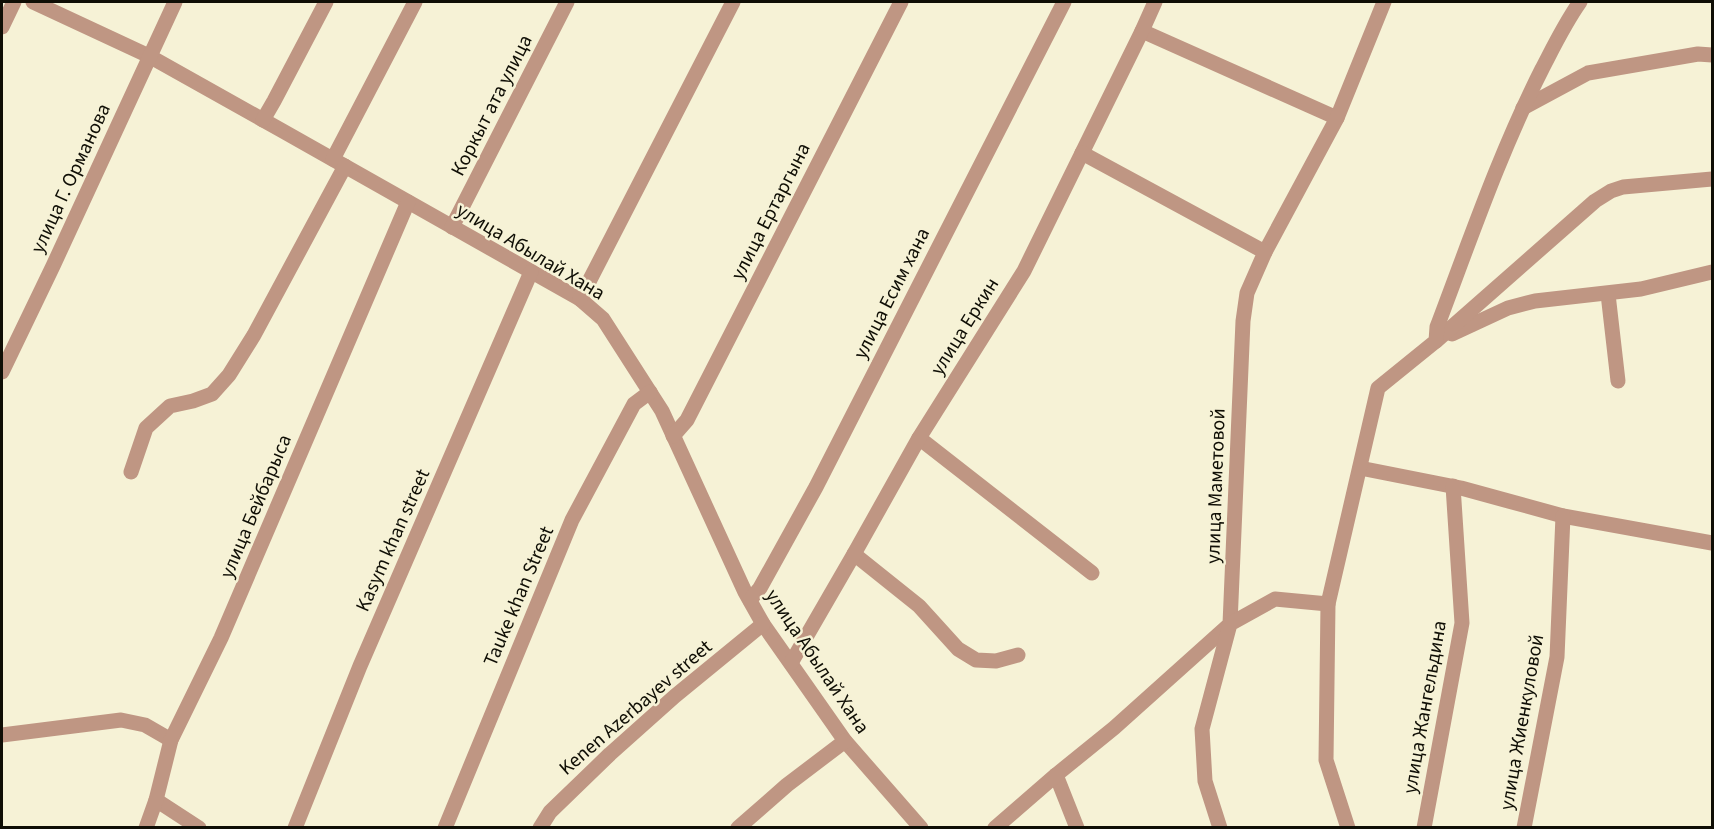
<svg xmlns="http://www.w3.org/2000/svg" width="1714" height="829" viewBox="0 0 1714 829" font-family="'Source Sans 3',sans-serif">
<rect width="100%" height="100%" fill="#f6f2d6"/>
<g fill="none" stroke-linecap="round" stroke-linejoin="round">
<g stroke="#bf9683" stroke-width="15">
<polyline points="33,2 149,56 281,130 580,299 603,319 662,411 745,592 763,624 845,741 921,828"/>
<polyline points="2,27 14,2"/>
<polyline points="1142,31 1337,118"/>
<polyline points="1523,108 1588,73 1698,54 1712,55"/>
<polyline points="263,120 274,101 326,2"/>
<polyline points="333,159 415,2"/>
<polyline points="452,227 567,2"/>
<polyline points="1265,252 1337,118 1384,2"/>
<polyline points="1608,294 1618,381"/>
<polyline points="580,299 733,2"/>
<polyline points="1452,334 1508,308 1535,301 1641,289 1712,272"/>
<polyline points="1436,341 1595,201 1611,191 1623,187 1712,179"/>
<polyline points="2,372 53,266 175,2"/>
<polyline points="673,436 687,420 901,2"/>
<polyline points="919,438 1092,573"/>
<polyline points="1360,468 1461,488 1563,516 1712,543"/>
<polyline points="131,472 146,428 170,406 193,401 212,394 229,375 254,335 345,166"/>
<polyline points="854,554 919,606 958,649 976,660 996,661 1018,655"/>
<polyline points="750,600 760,588 816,487 1064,2"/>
<polyline points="1328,604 1326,760 1348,828"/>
<polyline points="791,663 854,554 919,438 1024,271 1142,31 1155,2"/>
<polyline points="2,735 121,720 145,725 171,740"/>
<polyline points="1056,775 1077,828"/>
<polyline points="156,800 199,828"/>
<polyline points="146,828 156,800 171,740 221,638 408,202"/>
<polyline points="295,828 360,666 531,272"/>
<polyline points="445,828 572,520 634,404 650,392"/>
<polyline points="540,828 550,812 610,754 675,696 763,624"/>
<polyline points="738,828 787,785 845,741"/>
<polyline points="995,828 1056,775 1114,728 1230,624 1243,321 1247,293 1265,252 1082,153"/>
<path d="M1220,828l-15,-47 -3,-52 28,-105 45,-25 53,5 50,-216 58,-47 1,-14c33,-87 63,-175 105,-258 12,-23 23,-46 38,-67"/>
<polyline points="1424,828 1462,623 1453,486"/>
<polyline points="1524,828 1557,657 1563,516"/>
</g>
</g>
<g text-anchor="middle" stroke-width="5" stroke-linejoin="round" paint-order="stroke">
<g font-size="20" fill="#0f0e05" stroke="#f6f2d6">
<text transform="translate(491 105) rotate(-63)" y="7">Коркыт ата улица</text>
<text transform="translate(70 178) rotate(-65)" y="7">улица Г. Орманова</text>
<text transform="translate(770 211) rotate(-63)" y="7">улица Ертаргына</text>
<text transform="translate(531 251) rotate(31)" y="7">улица Абылай Хана</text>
<text transform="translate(891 293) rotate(-63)" y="7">улица Есим хана</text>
<text transform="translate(964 326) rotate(-58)" y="7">улица Еркин</text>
<text transform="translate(1215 486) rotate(-88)" y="7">улица Маметовой</text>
<text transform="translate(255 506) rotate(-67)" y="7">улица Бейбарыса</text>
<text transform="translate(392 540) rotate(-66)" y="7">Kasym khan street</text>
<text transform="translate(518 596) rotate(-67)" y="7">Tauke khan Street</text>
<text transform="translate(818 661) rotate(56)" y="7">улица Абылай Хана</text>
<text transform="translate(635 707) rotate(-41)" y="7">Kenen Azerbayev street</text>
<text transform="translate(1424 707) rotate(-80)" y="7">улица Жангельдина</text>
<text transform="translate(1521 722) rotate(-80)" y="7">улица Жиенкуловой</text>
</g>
</g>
<rect width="1714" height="829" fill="none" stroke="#0f0e05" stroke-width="6"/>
</svg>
